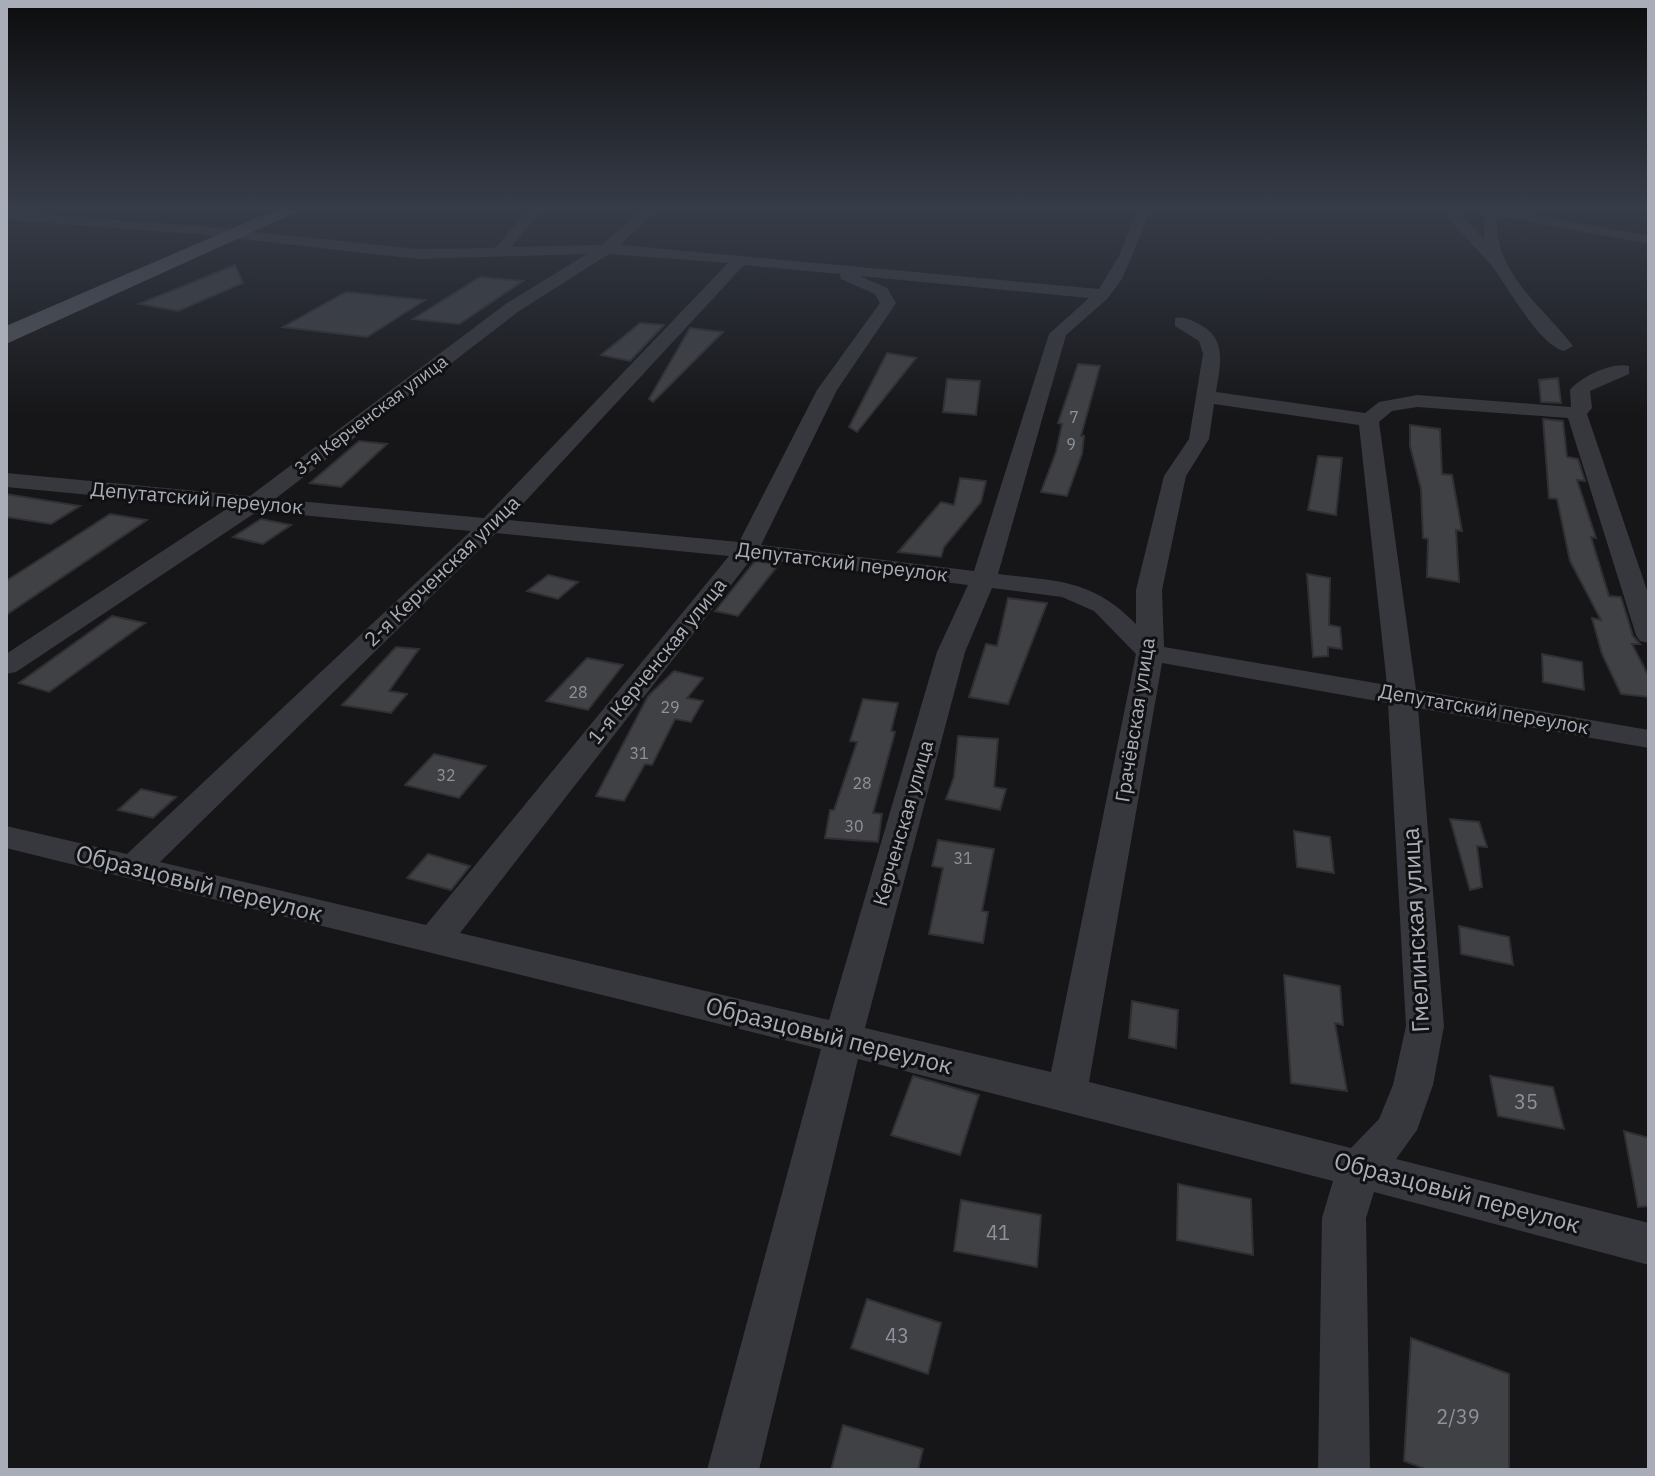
<svg xmlns="http://www.w3.org/2000/svg" width="1655" height="1476" viewBox="0 0 1655 1476" font-family="'IBM Plex Sans',sans-serif">
<rect width="100%" height="100%" fill="#161618"/>
<g fill="#404145" stroke="#303034" stroke-width="2">
<polygon points="235,265 243,283 178,311 139,304"/>
<polygon points="480,277 523,281 459,324 413,319"/>
<polygon points="346,292 425,300 367,337 283,327"/>
<polygon points="640,323 664,325 630,361 601,355"/>
<polygon points="690,328 723,332 653,402 649,399"/>
<polygon points="887,353 916,358 857,432 849,427"/>
<polygon points="1078,364 1100,366 1081,436 1084,436 1082,454 1067,496 1041,492 1056,452 1062,424 1058,423"/>
<polygon points="1558,378 1561,403 1541,402 1539,380"/>
<polygon points="947,379 980,381 976,415 943,412"/>
<polygon points="1543,419 1563,421 1567,457 1578,459 1585,481 1577,480 1596,538 1591,537 1609,596 1621,597 1633,636 1640,644 1632,644 1649,677 1649,697 1621,694 1602,654 1592,618 1601,620 1570,561 1557,499 1549,498"/>
<polygon points="1410,425 1440,429 1442,474 1452,475 1462,531 1456,530 1459,582 1427,577 1428,539 1423,538 1421,489 1410,446"/>
<polygon points="359,441 387,444 341,487 310,483"/>
<polygon points="1318,456 1342,458 1336,515 1308,510"/>
<polygon points="960,478 986,481 981,502 944,547 941,557 898,552 941,502 954,505"/>
<polygon points="6,494 80,506 51,524 6,517"/>
<polygon points="110,514 147,520 6,615 6,581"/>
<polygon points="261,519 291,525 263,544 233,537"/>
<polygon points="755,561 779,564 738,616 715,611"/>
<polygon points="1307,574 1330,578 1329,625 1340,627 1342,649 1328,647 1328,656 1313,657"/>
<polygon points="548,575 578,582 558,599 527,591"/>
<polygon points="1008,598 1047,603 1008,704 969,697 986,644 997,646"/>
<polygon points="112,616 145,623 49,692 19,683"/>
<polygon points="396,647 419,649 389,691 407,694 391,713 342,705"/>
<polygon points="1542,654 1582,662 1584,690 1543,682"/>
<polygon points="587,658 623,665 588,710 546,701"/>
<polygon points="674,671 703,678 687,698 703,701 691,722 675,719 652,765 645,764 624,801 596,796 648,696"/>
<polygon points="863,699 898,703 891,731 895,732 873,813 882,814 878,842 825,838 830,810 834,810 857,742 850,741"/>
<polygon points="958,736 998,739 994,787 1006,789 1000,810 946,799 954,777"/>
<polygon points="434,754 486,766 459,798 405,785"/>
<polygon points="141,789 176,797 153,818 118,810"/>
<polygon points="1450,819 1479,822 1487,847 1477,846 1482,887 1470,890"/>
<polygon points="1294,831 1330,837 1334,873 1297,867"/>
<polygon points="938,840 994,849 982,911 988,912 983,943 929,934 943,868 932,866"/>
<polygon points="428,854 470,866 451,890 407,878"/>
<polygon points="1459,926 1509,937 1513,965 1461,954"/>
<polygon points="1284,975 1340,986 1343,1025 1335,1023 1347,1091 1291,1083"/>
<polygon points="1132,1001 1178,1010 1176,1048 1129,1038"/>
<polygon points="913,1076 979,1095 960,1155 891,1135"/>
<polygon points="1490,1076 1553,1087 1564,1129 1498,1116"/>
<polygon points="1624,1131 1649,1138 1649,1206 1638,1207"/>
<polygon points="1178,1184 1251,1199 1253,1255 1177,1240"/>
<polygon points="961,1200 1041,1215 1037,1267 954,1251"/>
<polygon points="867,1299 941,1323 928,1374 851,1348"/>
<polygon points="1411,1338 1509,1374 1509,1470 1428,1470 1404,1461"/>
<polygon points="843,1425 923,1449 918,1470 831,1470"/>
</g>
<g fill="none" stroke-linecap="round" stroke-linejoin="round">
<g fill="#37383d" fill-rule="evenodd">
<path d="M528,210h14l-31,37 91,-2 40,-35h15l-37,35 479,44 20,-33 18,-46h14l-29,69 -15,20 -41,36 -68,239c59,7 94,5 138,50v-34l28,-114 25,-37 14,-85 -4,-13 -24,-15v-8c9,-2 16,2 24,6 29,15 21,41 17,68l149,21 14,-11 38,-7 154,12 -1,-17c11,-13 41,-28 59,-24v8l-39,17 2,17 -5,6 62,182v47l-9,-2 -4,-6 -68,-217 -151,-11 -25,4 -13,11 37,268 233,40v18l-231,-40 26,318 -11,59 -16,45 -21,29 253,64v42l-275,-73 -8,26 4,252h-52l4,-252 11,-37 -475,-122 -99,411h-52l114,-421 -815,-201v-22l121,28 344,-323 -213,-20 -242,161 -10,2v-20l222,-146 -222,-21v-14l244,23 257,-193 80,-49 -169,5 -221,-25 -191,-14v-8l191,14 221,23 77,-1zM609,254l119,9 -244,255 -209,-19 244,-188zM744,265l96,9 1,5 34,15 5,9 -63,87 -78,152 -231,-22zM860,276l229,22 -40,36 -75,237 -213,-26 76,-155 59,-87 -9,-15zM1214,404l145,21 28,260 -223,-38 -2,-57 24,-114 23,-37zM496,533l233,23 -303,369 -266,-63zM752,558l216,27 -31,67 -108,368 -369,-87zM992,588l70,9 32,14 42,43 -85,418 -186,-44 100,-376zM1162,663l226,40 18,323 -13,59 -14,34 -28,29 -262,-66z"/>
<path d="M1442,210h14l28,29v-26l-4,-3h27l142,26v8l-152,-28c-4,57 45,89 76,130l-9,5c-25,-6 -56,-64 -72,-85 -16,-19 -35,-36 -50,-56z"/>
</g>
<polygon fill="#53555c" fill-rule="evenodd" points="275,210 301,210 6,344 6,326"/>
</g>
<linearGradient id="sky" x2="0" y2="1"><stop stop-color="#0c0c0d"/><stop offset="0.5" stop-color="#363c48"/><stop offset="1" stop-color="#363c48" stop-opacity="0"/></linearGradient>
<rect width="1655" height="416" fill="url(#sky)"/>
<g text-anchor="middle" stroke-width="6" stroke-linejoin="round" paint-order="stroke">
<g font-size="16" fill="#8e929b">
<text x="1074" y="423">7</text>
<text x="1071" y="450">9</text>
<text x="578" y="698">28</text>
<text x="670" y="713">29</text>
<text x="639" y="759">31</text>
<text x="446" y="781">32</text>
<text x="862" y="789">28</text>
<text x="854" y="832">30</text>
<text x="963" y="864">31</text>
</g>
<g font-size="18" fill="#a8adb8" stroke="#111113">
<text transform="translate(371 415) rotate(-37)" y="6">3-я Керченская улица</text>
</g>
<g font-size="20" fill="#a8adb8" stroke="#111113">
<text transform="translate(197 498) rotate(5)" y="7">Депутатский переулок</text>
<text transform="translate(842 562) rotate(7)" y="7">Депутатский переулок</text>
<text transform="translate(442 571) rotate(-44)" y="7">2-я Керченская улица</text>
<text transform="translate(657 661) rotate(-51)" y="7">1-я Керченская улица</text>
<text transform="translate(1484 709) rotate(10)" y="7">Депутатский переулок</text>
<text transform="translate(1135 720) rotate(-81)" y="7">Грачёвская улица</text>
<text transform="translate(903 823) rotate(-74)" y="7">Керченская улица</text>
</g>
<g font-size="20" fill="#8e929b">
<text x="1526" y="1109">35</text>
<text x="998" y="1240">41</text>
<text x="897" y="1343">43</text>
<text x="1458" y="1424">2/39</text>
</g>
<g font-size="24" fill="#a8adb8" stroke="#111113">
<text transform="translate(199 884) rotate(14)" y="8">Образцовый переулок</text>
<text transform="translate(1416 930) rotate(-93)" y="8">Гмелинская улица</text>
<text transform="translate(829 1036) rotate(14)" y="8">Образцовый переулок</text>
<text transform="translate(1457 1193) rotate(15)" y="8">Образцовый переулок</text>
</g>
</g>
<rect width="1655" height="1476" fill="none" stroke="#a8adb8" stroke-width="16"/>
</svg>
